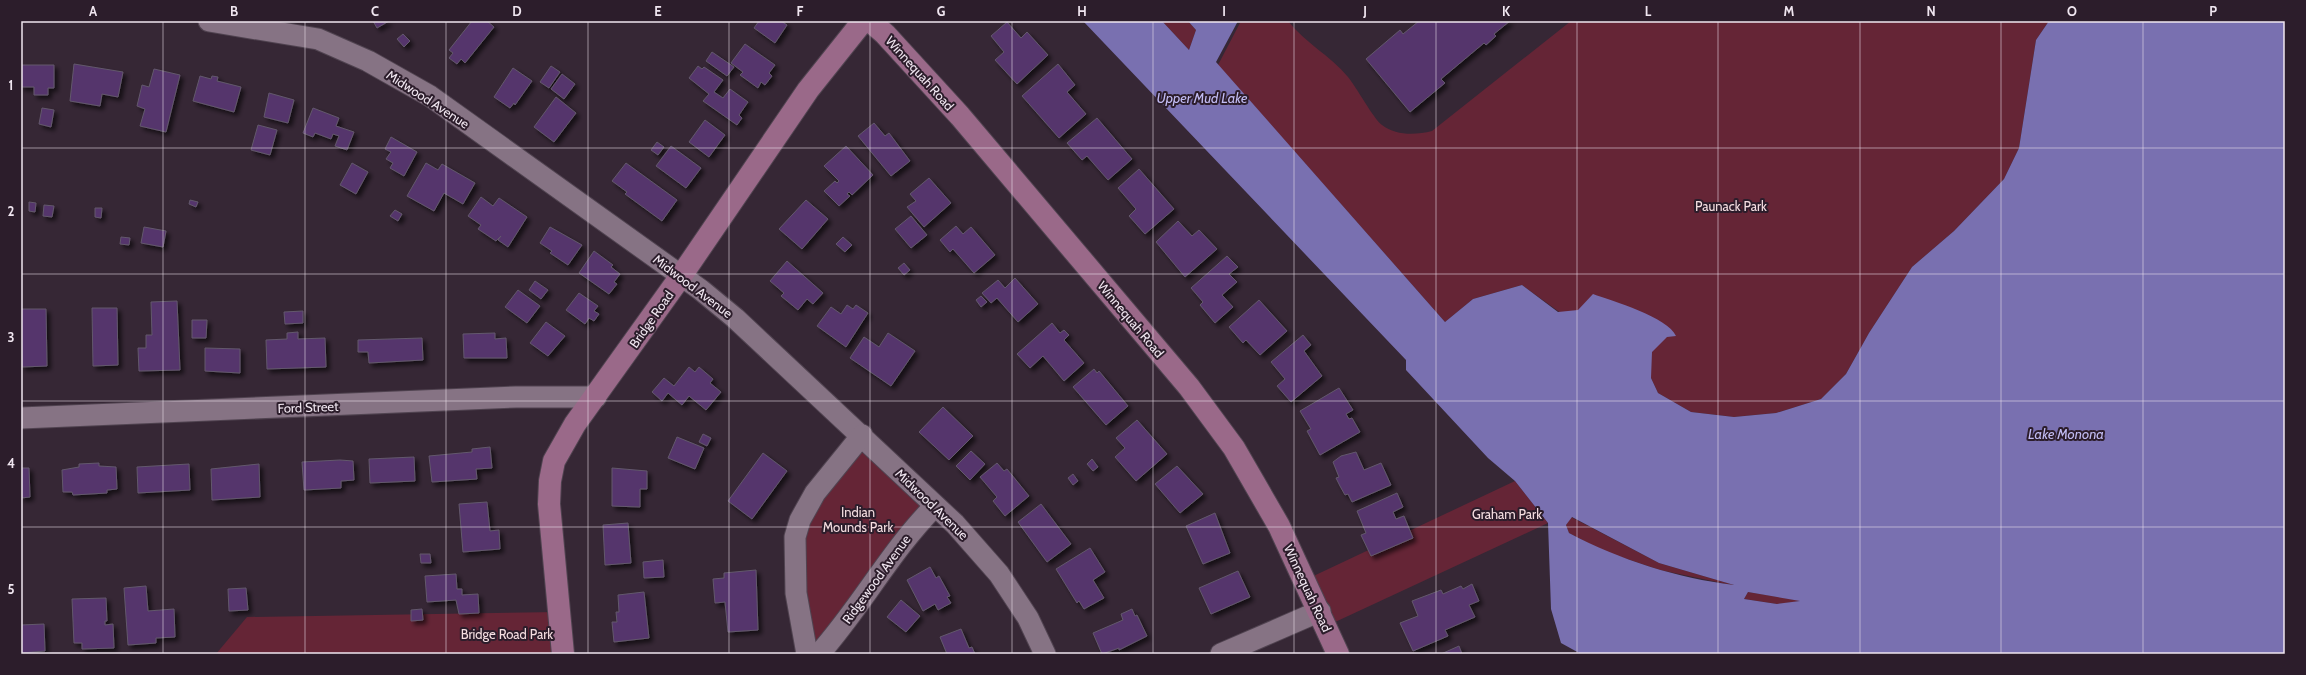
<svg xmlns="http://www.w3.org/2000/svg" width="2306" height="675" viewBox="0 0 2306 675" font-family="Cabin,sans-serif">
<defs>
<filter id="shadow"><feDropShadow dx="3.5" dy="3.5" stdDeviation="2" flood-color="#0009"/></filter>
</defs>
<rect width="100%" height="100%" fill="#362735"/>
<g fill="#652536">
<polygon points="1162,21 1188,21 1196,30 1189,50"/>
<path d="M1241,21h47c17,22 43,35 60,56 9,11 25,41 34,48 14,11 34,10 50,6l139,-110h478l-13,19 -17,108 -15,31 -50,52 -42,36 -43,66 -23,41 -25,25 -45,14 -42,4 -43,-5 -33,-19 -7,-15 -129,-93 -49,14 -28,23 -227,-257z"/>
<polygon points="862,435 935,506 807,654 800,520"/>
<polygon points="1515,481 1548,523 1333,623 1305,580"/>
<polygon points="1571,517 1659,563 1741,587 1660,570 1603,551 1569,533 1566,525"/>
<polygon points="1748,592 1802,601 1777,604 1744,599"/>
<polygon points="559,612 563,654 216,654 247,617"/>
</g>
<path fill="#7970b0" fill-rule="evenodd" d="M1083,21h79l27,29 7,-20 -8,-9h50l-22,41 229,260 28,-23 49,-14 36,27 20,-2 15,-16c19,7 75,23 83,42l-9,1 -15,15 -1,26 7,15 33,19 43,5 42,-4 45,-14 25,-25 23,-41 43,-66 42,-36 50,-52 15,-31 17,-108 13,-19h236v633h-704l-20,-11 -10,-34 -3,-86 -33,-42 -27,-23 -82,-88v-10zM1572,517l87,46 75,22c-57,-7 -114,-25 -165,-52l-3,-8zM1748,592l52,9 -23,3 -33,-5z"/>
<g fill="#54346c" stroke="#63586c" filter="url(#shadow)">
<polygon points="373,21 389,21 377,28"/>
<polygon points="472,21 487,21 494,27 465,63 461,59 457,64 449,58 453,53 449,50"/>
<polygon points="759,21 781,21 787,25 775,43 754,28"/>
<polygon points="1419,21 1510,21 1494,34 1496,36 1486,45 1484,43 1441,79 1445,83 1410,112 1366,59 1400,30 1403,34"/>
<polygon points="1007,22 1021,38 1027,32 1048,55 1017,84 995,60 1004,52 991,36"/>
<polygon points="403,34 410,41 404,47 397,39"/>
<polygon points="745,44 775,65 769,73 772,76 765,85 761,82 758,88 740,75 743,72 731,63"/>
<polygon points="712,52 734,67 727,76 706,61"/>
<polygon points="74,64 123,72 118,97 102,94 100,106 70,101"/>
<polygon points="1058,64 1075,85 1067,92 1086,114 1059,138 1022,96"/>
<polygon points="21,65 54,65 54,88 48,88 48,95 34,95 34,87 21,87"/>
<polygon points="551,66 560,72 549,88 540,82"/>
<polygon points="698,66 702,69 704,67 723,80 714,92 723,98 730,89 748,102 739,115 742,118 737,125 703,101 709,94 689,78"/>
<polygon points="513,68 532,81 515,105 514,103 510,108 494,97"/>
<polygon points="154,69 180,75 166,132 140,126 145,109 137,106 142,85 149,87"/>
<polygon points="562,74 575,84 564,99 551,89"/>
<polygon points="200,76 211,79 212,76 218,77 217,81 241,87 234,112 193,101"/>
<polygon points="269,93 294,100 288,123 264,117"/>
<polygon points="556,97 576,113 554,142 534,127"/>
<polygon points="42,108 54,110 51,127 39,124"/>
<polygon points="313,108 339,118 336,126 354,132 347,150 335,146 339,136 333,134 331,139 315,133 313,137 303,133"/>
<polygon points="1097,118 1132,159 1108,180 1087,156 1082,160 1067,143"/>
<polygon points="705,120 725,135 709,157 689,142"/>
<polygon points="874,123 885,136 889,133 910,161 891,176 858,136"/>
<polygon points="258,125 277,130 270,155 251,150"/>
<polygon points="391,137 417,152 404,176 390,168 393,163 386,159 391,152 385,149"/>
<polygon points="657,142 664,147 658,155 651,150"/>
<polygon points="671,146 701,168 686,188 656,166"/>
<polygon points="846,146 873,175 852,195 849,192 847,194 850,196 839,206 824,191 835,181 837,183 839,181 824,166"/>
<polygon points="352,163 368,172 356,194 340,185"/>
<polygon points="426,163 438,170 442,164 475,183 463,204 444,193 434,211 407,196"/>
<polygon points="626,163 677,200 662,221 625,194 627,192 612,181"/>
<polygon points="1139,169 1174,209 1145,234 1129,216 1136,209 1118,188"/>
<polygon points="929,178 951,203 924,227 907,207 916,201 910,194"/>
<polygon points="481,197 493,206 499,198 527,217 508,247 498,240 501,236 496,241 478,229 481,225 468,216"/>
<polygon points="190,200 198,202 196,207 189,204"/>
<polygon points="806,200 828,219 802,249 779,229"/>
<polygon points="29,202 36,203 35,212 29,211"/>
<polygon points="44,205 54,206 52,217 43,216"/>
<polygon points="95,208 102,208 101,218 95,217"/>
<polygon points="395,210 402,214 398,221 390,216"/>
<polygon points="911,216 927,235 911,248 895,229"/>
<polygon points="1178,221 1192,236 1199,230 1217,249 1185,277 1156,242"/>
<polygon points="956,226 963,234 971,227 995,255 974,273 953,249 950,252 940,240"/>
<polygon points="144,227 166,231 163,247 141,243"/>
<polygon points="550,227 582,245 568,265 550,253 552,251 540,243"/>
<polygon points="121,237 130,238 129,245 120,244"/>
<polygon points="843,237 852,245 845,252 836,244"/>
<polygon points="594,251 613,265 611,267 620,274 614,282 617,284 609,294 579,273"/>
<polygon points="1227,256 1238,267 1229,274 1237,282 1222,295 1233,307 1215,323 1200,305 1203,302 1191,288"/>
<polygon points="787,261 823,293 813,304 807,299 798,310 781,296 784,293 770,281"/>
<polygon points="904,263 910,270 904,275 898,268"/>
<polygon points="1015,278 1038,304 1018,322 997,298 991,303 982,293 998,280 1005,288"/>
<polygon points="535,281 548,290 541,299 529,290"/>
<polygon points="518,290 540,306 527,323 505,307"/>
<polygon points="579,293 598,306 594,311 599,314 594,321 589,318 585,324 566,310"/>
<polygon points="981,296 987,302 981,307 976,300"/>
<polygon points="1259,300 1287,331 1260,355 1246,340 1243,343 1229,327"/>
<polygon points="177,301 180,370 139,371 138,348 146,348 146,335 152,335 151,302"/>
<polygon points="847,305 853,309 856,305 868,313 846,347 817,326 831,307 841,314"/>
<polygon points="92,308 117,308 118,365 93,366"/>
<polygon points="21,309 46,309 47,366 22,367"/>
<polygon points="303,311 303,323 285,324 284,312"/>
<polygon points="192,320 207,320 206,338 192,338"/>
<polygon points="546,322 565,336 548,356 530,343"/>
<polygon points="1052,323 1060,333 1064,330 1069,335 1064,340 1084,363 1064,381 1043,356 1030,368 1017,354"/>
<polygon points="298,332 298,339 325,338 326,367 267,369 266,340 287,339 287,333"/>
<polygon points="495,333 495,339 506,338 507,358 464,358 463,334"/>
<polygon points="888,333 915,351 891,386 850,358 864,337 879,347"/>
<polygon points="1303,335 1311,345 1304,351 1322,376 1291,402 1277,386 1285,379 1271,362"/>
<polygon points="422,338 423,360 369,363 368,352 358,352 358,340"/>
<polygon points="205,348 240,349 240,373 205,371"/>
<polygon points="689,367 695,372 699,367 713,379 710,383 721,392 706,410 689,396 682,405 668,393 662,401 652,392 664,378 674,386"/>
<polygon points="1094,369 1097,373 1099,371 1128,406 1106,425 1073,387"/>
<polygon points="1339,388 1353,410 1346,414 1349,419 1352,418 1360,432 1320,455 1307,431 1311,429 1300,411"/>
<polygon points="943,407 973,436 949,460 919,432"/>
<polygon points="1137,420 1167,454 1136,481 1115,457 1125,448 1116,438"/>
<polygon points="703,434 711,438 707,446 699,442"/>
<polygon points="677,437 704,448 695,469 668,458"/>
<polygon points="490,447 492,468 476,469 477,479 432,482 429,456 472,452 472,449"/>
<polygon points="971,451 985,464 970,480 956,466"/>
<polygon points="1356,452 1364,470 1381,463 1391,485 1352,502 1348,494 1345,495 1340,486 1336,478 1339,477 1333,462 1341,456"/>
<polygon points="763,453 787,471 752,519 728,501"/>
<polygon points="414,457 415,481 370,483 369,459"/>
<polygon points="1092,459 1098,467 1093,471 1087,464"/>
<polygon points="340,460 353,461 354,480 341,481 341,488 304,490 302,462"/>
<polygon points="99,463 99,466 116,467 117,489 107,490 107,493 73,495 72,492 63,492 62,470 79,467 79,464"/>
<polygon points="997,463 1004,471 1007,469 1029,496 1005,516 993,501 997,497 980,477"/>
<polygon points="189,464 190,490 138,493 137,467"/>
<polygon points="259,464 260,497 212,500 211,469"/>
<polygon points="1177,466 1203,494 1180,513 1155,484"/>
<polygon points="21,468 29,468 30,497 21,498"/>
<polygon points="612,468 647,471 647,489 640,489 640,507 612,506"/>
<polygon points="1073,474 1078,481 1073,485 1068,478"/>
<polygon points="1397,493 1403,507 1393,512 1396,519 1404,516 1413,538 1371,556 1361,535 1366,533 1357,511"/>
<polygon points="487,502 490,531 499,530 500,549 463,552 459,504"/>
<polygon points="1041,504 1071,544 1047,562 1018,522"/>
<polygon points="1215,513 1230,553 1203,564 1186,526"/>
<polygon points="628,523 631,563 605,565 603,525"/>
<polygon points="1090,548 1105,572 1093,580 1104,598 1084,609 1079,601 1077,603 1056,569"/>
<polygon points="420,554 430,554 431,563 421,563"/>
<polygon points="663,560 664,577 644,578 643,562"/>
<polygon points="930,567 936,578 939,576 950,596 947,597 951,603 938,610 935,604 923,611 907,580"/>
<polygon points="756,570 758,630 728,632 725,602 715,603 713,579 724,578 724,573"/>
<polygon points="1238,571 1250,597 1211,614 1199,588"/>
<polygon points="456,574 457,589 462,589 462,595 478,594 479,613 459,614 456,600 427,602 425,576"/>
<polygon points="1472,584 1479,601 1469,605 1475,617 1445,630 1448,636 1413,651 1400,623 1418,616 1412,601 1441,590 1443,594 1461,586 1463,589"/>
<polygon points="146,586 148,611 174,609 175,637 156,638 156,643 128,645 124,588"/>
<polygon points="246,588 248,610 229,611 228,589"/>
<polygon points="644,592 649,638 614,642 612,622 617,622 616,612 619,612 618,595"/>
<polygon points="106,598 107,621 105,621 105,625 113,624 114,648 82,649 82,643 74,643 72,599"/>
<polygon points="901,600 920,616 906,632 887,617"/>
<polygon points="422,609 423,620 411,621 411,610"/>
<polygon points="1132,609 1135,616 1137,615 1147,636 1119,650 1119,648 1102,654 1093,633 1123,620 1121,614"/>
<polygon points="44,624 45,651 21,653 21,625"/>
<polygon points="961,629 969,648 972,647 975,654 947,654 940,637"/>
<polygon points="1459,646 1462,654 1441,654"/>
</g>
<g fill="none" stroke-linecap="round" stroke-linejoin="round">
<defs>
<g id="street">
<polyline points="209,21 318,39 368,61 430,96 701,290 735,318 955,524 999,574 1028,618 1045,654"/>
<polyline points="21,418 516,397 596,397"/>
<polyline points="807,654 796,593 795,537 800,520 815,493 862,435"/>
<path d="M819,654c42,-47 72,-104 116,-148"/>
<polyline points="1221,654 1320,611"/>
</g>
<g id="secondary">
<polyline points="870,21 885,34 960,116 1189,387 1234,448 1279,526 1338,654"/>
<polyline points="563,654 549,504 550,481 554,461 575,424 681,276 808,90 863,21"/>
</g>
</defs>
<use href="#street" stroke="#504350" stroke-width="23"/>
<use href="#secondary" stroke="#504350" stroke-width="24"/>
<use href="#street" stroke="#867384" stroke-width="21"/>
<use href="#secondary" stroke="#9a6989" stroke-width="22"/>
</g>
<path fill="none" stroke="#f0e6f0" stroke-width="1" stroke-opacity="0.55" d="M163,21v633M305,21v633M446,21v633M588,21v633M729,21v633M870,21v633M1012,21v633M1153,21v633M1294,21v633M1436,21v633M1577,21v633M1718,21v633M1860,21v633M2001,21v633M2143,21v633M21,148h2264M21,274h2264M21,401h2264M21,527h2264"/>
<g text-anchor="middle" stroke-width="4" stroke-linejoin="round" paint-order="stroke">
<g font-size="13" fill="#f0e6f0" stroke="#2c1d2b">
<text transform="translate(920 73) rotate(48)" y="5">Winnequah Road</text>
<text transform="translate(428 99) rotate(33)" y="5">Midwood Avenue</text>
<text transform="translate(693 286) rotate(37)" y="5">Midwood Avenue</text>
<text transform="translate(651 319) rotate(-55)" y="5">Bridge Road</text>
<text transform="translate(1131 319) rotate(50)" y="5">Winnequah Road</text>
<text transform="translate(308 407) rotate(-2)" y="5">Ford Street</text>
<text transform="translate(932 504) rotate(44)" y="5">Midwood Avenue</text>
<text transform="translate(876 579) rotate(-54)" y="5">Ridgewood Avenue</text>
<text transform="translate(1308 588) rotate(65)" y="5">Winnequah Road</text>
</g>
<g font-size="13" fill="#f5dee1" stroke="#2c1d2b">
<text x="1731" y="211">Paunack Park</text>
<text x="858" y="517">Indian<tspan x="858" dy="15">Mounds Park</tspan></text>
<text x="1507" y="519">Graham Park</text>
<text x="507" y="639">Bridge Road Park</text>
</g>
<g font-size="14" font-style="italic" fill="#c2bcf3" stroke="#2c1d2b">
<text x="1202" y="103">Upper Mud Lake</text>
<text x="2066" y="439">Lake Monona</text>
</g>
</g>
<rect width="2306" height="675" fill="none" stroke="#2c1d2b" stroke-width="44"/>
<rect x="22" y="22" width="2262" height="631" fill="none" stroke="#f0e6f0" stroke-width="1.5"/>
<g font-size="13" text-anchor="middle" font-weight="bold" fill="#f0e6f0">
<text x="93" y="16">A</text>
<text x="234" y="16">B</text>
<text x="375" y="16">C</text>
<text x="517" y="16">D</text>
<text x="658" y="16">E</text>
<text x="800" y="16">F</text>
<text x="941" y="16">G</text>
<text x="1082" y="16">H</text>
<text x="1224" y="16">I</text>
<text x="1365" y="16">J</text>
<text x="1506" y="16">K</text>
<text x="1648" y="16">L</text>
<text x="1789" y="16">M</text>
<text x="1931" y="16">N</text>
<text x="2072" y="16">O</text>
<text x="2213" y="16">P</text>
<text x="11" y="90">1</text>
<text x="11" y="216">2</text>
<text x="11" y="342">3</text>
<text x="11" y="468">4</text>
<text x="11" y="594">5</text>
</g>
</svg>
